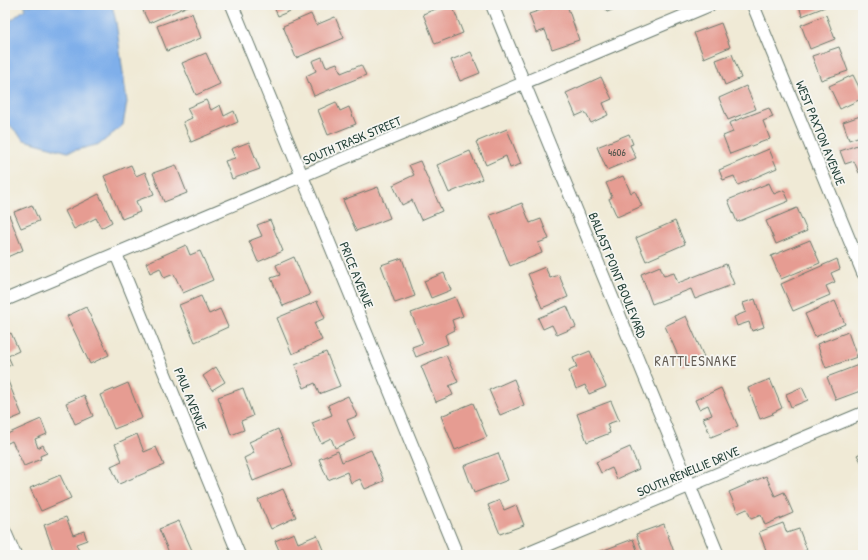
<svg xmlns="http://www.w3.org/2000/svg" width="868" height="560" viewBox="0 0 868 560" font-family="'Patrick Hand',sans-serif">
<rect width="100%" height="100%" fill="#f6f6f2"/>
<filter id="ink" filterUnits="userSpaceOnUse"><feTurbulence type="fractalNoise" baseFrequency=".025" numOctaves="2"/><feDisplacementMap in="SourceGraphic" scale="8" xChannelSelector="R" yChannelSelector="G"/><feConvolveMatrix kernelMatrix="1 2 1 2 8 2 1 2 1" color-interpolation-filters="sRGB"/></filter>
<filter id="wash" filterUnits="userSpaceOnUse"><feTurbulence type="fractalNoise" baseFrequency=".012" numOctaves="4" result="noise"/><feDisplacementMap in="SourceGraphic" scale="16" xChannelSelector="R" yChannelSelector="G"/><feGaussianBlur stdDeviation="0.9" result="paint"/><feColorMatrix in="noise" values="0 0 0 0 0 0 0 0 0 0 0 0 0 0 0 0 0 1.4 0 .05"/><feComposite in="paint" operator="in"/></filter>
<g filter="url(#wash)">
<rect width="100%" height="100%" fill="#f0ead6"/>
<polygon fill="#7fafea" stroke="#4f768f" points="25,5 112,5 116,22 127,102 123,125 100,144 68,152 24,140 5,120 5,25 25,9"/>
<g id="blocks">
<g fill="#e69c92">
<polygon points="154,5 190,5 149,23 143,11 154,6"/>
<polygon points="273,5 305,5 278,16"/>
<polygon points="446,5 452,5 463,33 435,44 423,14"/>
<polygon points="556,5 567,5 579,40 552,49 545,30 536,33 529,14"/>
<polygon points="604,5 625,5 607,12"/>
<polygon points="799,5 824,5 825,7 802,16"/>
<polygon points="192,13 201,38 167,51 157,26"/>
<polygon points="311,14 316,25 335,17 344,38 296,58 283,26"/>
<polygon points="826,15 835,39 810,49 801,25"/>
<polygon points="721,23 730,47 704,58 694,33"/>
<polygon points="839,47 848,71 821,80 812,56"/>
<polygon points="471,52 480,73 460,81 451,60"/>
<polygon points="206,53 220,84 196,95 182,63"/>
<polygon points="732,54 741,78 725,85 716,60"/>
<polygon points="322,57 326,67 337,63 341,73 361,65 366,75 314,96 306,76 316,71 312,61"/>
<polygon points="853,75 863,95 863,98 840,109 829,86"/>
<polygon points="601,77 612,99 603,103 608,115 591,123 585,112 576,116 566,93"/>
<polygon points="746,86 756,109 728,120 719,98"/>
<polygon points="206,100 211,110 220,105 224,116 234,111 238,122 191,142 183,122 192,118 187,108"/>
<polygon points="336,102 340,111 349,107 356,124 328,135 318,110"/>
<polygon points="769,108 773,117 763,121 770,139 730,154 723,136 733,132 729,123"/>
<polygon points="863,115 863,135 849,140 843,122"/>
<polygon points="507,129 521,164 510,168 506,156 486,165 476,142"/>
<polygon points="629,134 633,144 630,145 636,158 607,170 597,147"/>
<polygon points="249,142 260,169 232,179 225,161 235,158 231,149"/>
<polygon points="863,143 863,172 859,173 854,161 845,164 840,151"/>
<polygon points="769,149 777,168 738,185 734,176 723,180 719,170"/>
<polygon points="470,151 482,179 449,193 437,165"/>
<polygon points="420,161 442,211 421,220 412,200 402,205 393,185 414,175 409,165"/>
<polygon points="131,165 136,176 145,172 154,194 136,201 140,212 122,219 104,176"/>
<polygon points="176,165 187,193 164,202 153,173"/>
<polygon points="623,176 631,193 635,191 642,206 617,217 609,199 612,197 606,183"/>
<polygon points="769,183 774,194 784,190 789,201 737,222 728,200"/>
<polygon points="378,187 390,218 356,231 343,200"/>
<polygon points="99,194 112,222 101,228 96,218 74,229 65,211"/>
<polygon points="522,203 530,223 541,219 549,239 538,243 542,253 510,266 490,215"/>
<polygon points="32,205 39,221 21,228 14,212"/>
<polygon points="797,208 807,231 776,244 766,221"/>
<polygon points="9,215 23,250 5,258 5,216"/>
<polygon points="270,220 283,251 258,262 249,241 262,236 257,225"/>
<polygon points="675,221 685,244 646,261 636,238"/>
<polygon points="810,240 820,263 781,279 771,256"/>
<polygon points="186,245 190,255 200,251 213,280 183,293 174,274 164,278 160,268 150,273 146,263"/>
<polygon points="294,257 310,295 283,306 271,278 280,275 276,265"/>
<polygon points="402,258 415,296 395,303 381,265"/>
<polygon points="837,259 840,269 831,273 835,282 826,286 830,295 793,311 781,284"/>
<polygon points="726,264 734,284 695,299 691,289 652,304 641,274 660,266 664,276 674,273 678,283"/>
<polygon points="545,267 550,278 559,275 568,297 542,308 528,274"/>
<polygon points="444,273 451,290 431,298 424,281"/>
<polygon points="201,296 209,314 220,309 228,327 195,342 179,305"/>
<polygon points="455,297 463,316 452,320 455,330 445,335 448,344 416,357 412,347 423,343 411,313"/>
<polygon points="755,299 764,327 752,331 749,322 737,326 734,317 746,312 743,303"/>
<polygon points="317,301 325,318 314,323 322,340 292,354 277,318"/>
<polygon points="835,301 845,324 815,337 805,314"/>
<polygon points="567,306 576,327 557,335 552,325 543,329 538,318"/>
<polygon points="86,307 109,355 90,364 67,316"/>
<polygon points="686,316 704,357 683,367 665,326"/>
<polygon points="848,332 857,357 826,368 817,344"/>
<polygon points="11,333 19,351 8,356 12,365 5,367 5,336"/>
<polygon points="590,351 606,387 589,394 585,385 576,389 569,371 577,367 573,358"/>
<polygon points="326,352 340,386 319,394 315,383 304,388 295,365"/>
<polygon points="446,355 458,382 449,386 453,395 436,402 421,366"/>
<polygon points="861,364 863,368 863,390 836,400 827,377"/>
<polygon points="216,367 225,382 212,390 203,376"/>
<polygon points="5,374 22,415 5,422"/>
<polygon points="514,379 524,405 500,415 489,390"/>
<polygon points="770,379 782,408 772,413 773,414 760,419 748,388"/>
<polygon points="128,383 142,418 114,429 100,395"/>
<polygon points="802,387 808,400 791,407 786,394"/>
<polygon points="243,388 253,416 241,421 244,430 231,435 218,397"/>
<polygon points="721,388 738,426 711,437 703,418 712,415 708,405 699,409 695,400"/>
<polygon points="84,395 93,416 75,424 66,403"/>
<polygon points="348,396 357,416 347,420 355,439 335,448 331,438 321,443 312,423 332,415 328,405"/>
<polygon points="611,401 619,420 607,424 610,433 587,442 577,414"/>
<polygon points="473,403 487,437 455,450 441,416"/>
<polygon points="41,419 47,434 35,439 38,448 43,445 47,453 40,456 41,459 24,466 12,441 6,444 5,435"/>
<polygon points="278,429 293,465 253,481 244,458 254,453 249,442"/>
<polygon points="137,434 144,452 156,447 164,465 119,484 111,466 122,461 115,444"/>
<polygon points="630,447 639,469 617,479 612,468 601,473 596,462"/>
<polygon points="371,450 384,481 365,489 360,479 351,483 347,472 328,480 319,459 338,451 342,462"/>
<polygon points="863,452 863,465 857,455"/>
<polygon points="498,453 508,480 474,493 464,466"/>
<polygon points="60,475 71,498 41,511 30,488"/>
<polygon points="766,476 775,496 784,492 793,513 765,525 761,515 751,519 747,509 738,513 729,492"/>
<polygon points="283,489 296,517 271,529 258,500"/>
<polygon points="500,500 504,510 516,505 524,525 500,534 488,505"/>
<polygon points="66,517 73,535 84,531 87,540 76,544 80,553 75,555 55,555 44,525"/>
<polygon points="179,521 194,555 170,555 159,529"/>
<polygon points="783,523 787,533 799,529 807,550 795,555 768,555 759,532"/>
<polygon points="664,524 675,555 644,555 636,534"/>
<polygon points="294,533 298,543 317,535 325,555 303,555 303,554 300,555 281,555 275,541"/>
<polygon points="633,539 639,555 591,555"/>
</g>
</g>
</g>
<g filter="url(#ink)">
<use href="#blocks" fill-opacity="0" stroke="#687a6d" stroke-width="1"/>
<g fill="none" stroke-linecap="round" stroke-linejoin="round">
<defs>
<g id="street">
<polyline points="232,5 457,555"/>
<polyline points="492,5 718,555"/>
<polyline points="753,5 863,273"/>
<polyline points="116,254 239,555"/>
<polyline points="5,300 710,5"/>
<polyline points="5,532 15,555"/>
<polyline points="524,555 863,413"/>
</g>
</defs>
<use href="#street" stroke="#687a6d" stroke-width="14"/>
<use href="#street" stroke="#fff" stroke-width="12"/>
</g>
</g>
<g text-anchor="middle" stroke-width="3.5" stroke-linejoin="round" paint-order="stroke">
<g font-size="11" fill="#51554c">
<text x="617" y="156">4606</text>
</g>
<g font-size="13" fill="#1f3d34" stroke="#f6f6f2">
<text transform="translate(821 133) rotate(68)" y="5">WEST PAXTON AVENUE</text>
<text transform="translate(352 140) rotate(-23)" y="5">SOUTH TRASK STREET</text>
<text transform="translate(357 275) rotate(68)" y="5">PRICE AVENUE</text>
<text transform="translate(618 275) rotate(68)" y="5">BALLAST POINT BOULEVARD</text>
<text transform="translate(191 399) rotate(68)" y="5">PAUL AVENUE</text>
<text transform="translate(688 471) rotate(-23)" y="5">SOUTH RENELLIE DRIVE</text>
</g>
<g font-size="14" letter-spacing="1" fill="#655e55" stroke="#f6f6f2">
<text x="696" y="366">RATTLESNAKE</text>
</g>
</g>
<rect width="868" height="560" fill="none" stroke="#f6f6f2" stroke-width="20"/>
</svg>
